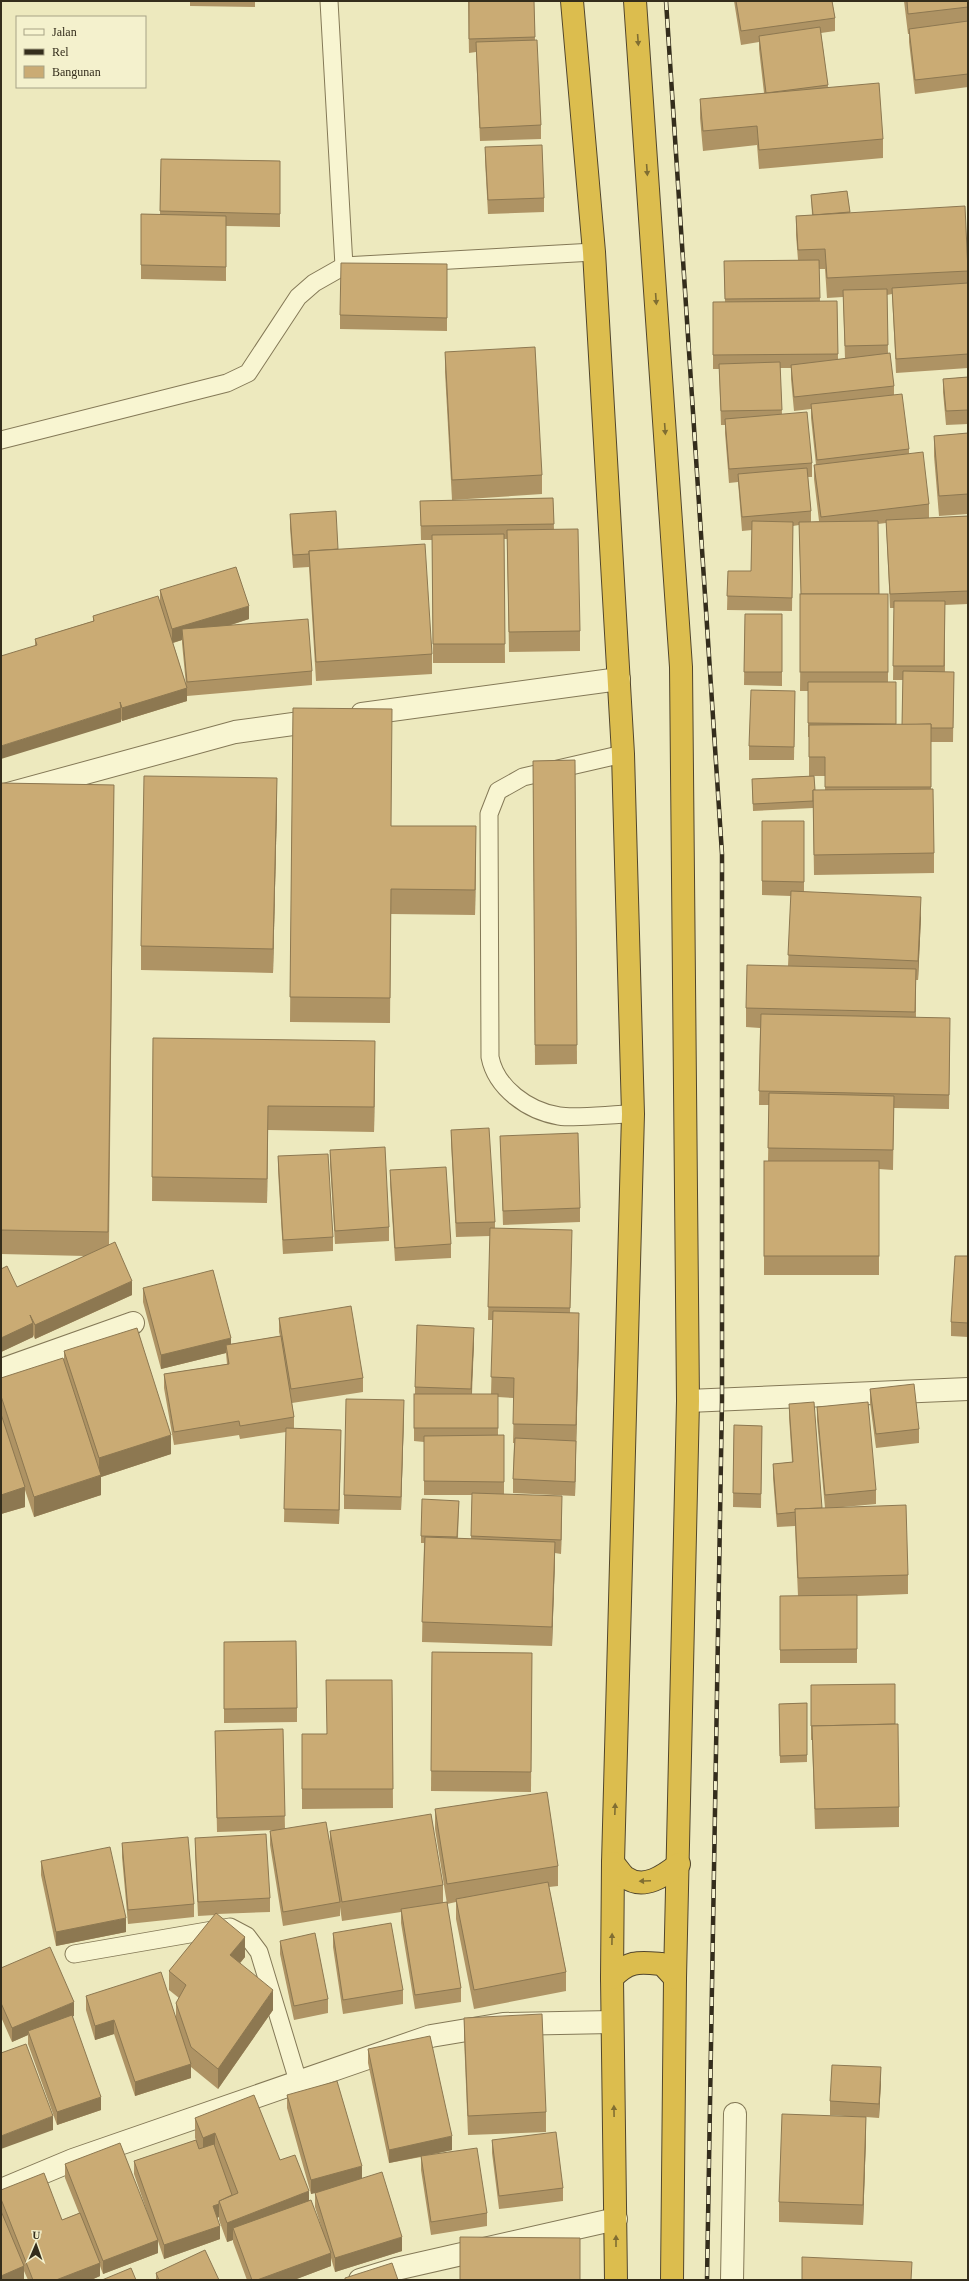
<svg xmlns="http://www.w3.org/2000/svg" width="969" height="2281" viewBox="0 0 969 2281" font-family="Georgia,serif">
<rect width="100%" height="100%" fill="#ede9be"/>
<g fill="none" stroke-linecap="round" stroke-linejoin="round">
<defs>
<g id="lane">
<polyline points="329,1 344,266 594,252"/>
<polyline points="1,440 227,383 248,373 298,297 314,283 344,266"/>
<path d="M623,754l-100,23 -25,14 -9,23 1,243c6,31 38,54 69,59 19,3 53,-2 74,-2"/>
<polyline points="74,1954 230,1927 247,1936 259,1952 298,2081"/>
</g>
<g id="street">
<polyline points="362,714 619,679"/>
<polyline points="1,796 235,732 322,720"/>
<polyline points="1,1370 133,1323"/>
<polyline points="688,1401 968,1389"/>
<polyline points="1,2190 73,2160 431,2036 503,2024 612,2022"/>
<polyline points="360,2280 396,2269 616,2219"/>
<polyline points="732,2280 735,2114"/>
</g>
<g id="highway">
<polyline points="572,1 594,252 623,754 633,1114 613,1863 612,1978 616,2280"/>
<polyline points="635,1 681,667 688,1401 675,1978 672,2280"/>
<path d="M613,1863c4,4 8,11 12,14 19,14 40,-2 54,-13"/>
<path d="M612,1978c17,-18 27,-16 50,-14l13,14"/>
</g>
</defs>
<use href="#lane" stroke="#847957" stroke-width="19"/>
<use href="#street" stroke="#847957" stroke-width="24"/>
<use href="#highway" stroke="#52462c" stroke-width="24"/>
<use href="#lane" stroke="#f8f5d1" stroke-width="17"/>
<use href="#street" stroke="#f8f5d1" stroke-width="22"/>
<use href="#highway" stroke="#dcbd4e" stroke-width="22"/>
<defs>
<polyline id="rail" points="666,1 722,854 722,1400 707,2280"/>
</defs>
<use href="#rail" stroke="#342d1c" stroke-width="4.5"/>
<use href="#rail" stroke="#f4f1cd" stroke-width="3" stroke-dasharray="9" stroke-linecap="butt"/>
</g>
<g fill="#ae9364" fill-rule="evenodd">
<polygon points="190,1 255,1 255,7 190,6"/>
<polygon points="468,1 534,1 535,40 541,125 541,139 480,141 476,52 469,53"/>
<polygon points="734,1 832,1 835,18 835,31 821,33 828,87 883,139 883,158 759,169 757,145 703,151 700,118 700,99 764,93 759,49 759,42 741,45"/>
<polygon points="904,1 968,1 968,87 915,94 909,42 909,34 908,34"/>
<polygon points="485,147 544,198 544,212 488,214 485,160"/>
<polygon points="161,159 280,161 280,227 226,226 226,281 141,279 141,214 160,214"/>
<path d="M847,191l3,22 118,50v105l-72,5 -4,-79 -5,1 1,58 6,33v9l15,54v4l20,51v14l39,-2v88l-23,1v67h9l-1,70h-22v47l3,64v20l-120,2 -1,-67 -60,3 -1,-32 57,-3v-39h-1v-46h-8l1,-97 -2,-69 -6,1 -1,85 -65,-1 1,-39h23l1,-41 -10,1 -4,-49 -9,1 -4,-50v-8h-4l-2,-56h-6v-67h12l-1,-41 74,-1 -2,-25v-19l16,-1 -1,-20zM819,269h6l2,29 16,-1 2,62h-7l-1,-58h-17zM780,368h11v11l3,32 17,-2v9l5,47h-2v14l5,42 -8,1v-11l-3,-34h4v-14l-30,-49zM886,523l4,85h4l-1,72h10l-1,45h-6v-43h-8v-88h-9l-1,-70zM814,776h11v14h-10z"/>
<polygon points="447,264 447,331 340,329 340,315"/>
<polygon points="445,352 542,475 542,494 452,500 445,372"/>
<polygon points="968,377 968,424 946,425 943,392 943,379"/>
<polygon points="968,433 968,514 939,516 934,456 934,436"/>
<polygon points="553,498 554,529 580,631 580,651 509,652 507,539 504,539 505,663 433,663 432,540 421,540 420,501"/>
<polygon points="290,514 338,549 432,654 432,674 316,681 309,567 293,568 290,528"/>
<path d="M160,590l89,29 -18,6 81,46v14l-125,11v-2v7l-65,20 -1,-2v3l-86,-77v-6l58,-18v-5l67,-13zM182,640v3l4,42 -13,-42z"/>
<polygon points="745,614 782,614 782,686 744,685"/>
<polygon points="795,691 794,760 749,760 749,746"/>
<polygon points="293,708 391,826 476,851 475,915 391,914 390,1023 290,1022"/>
<polygon points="575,760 577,1064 535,1065 533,761"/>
<polygon points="1,783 114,785 109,1245 132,1295 35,1339 33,1335 33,1337 1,1352 1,1269 17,1287 85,1256 1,1254"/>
<polygon points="277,803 273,973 141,970 141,946"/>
<polygon points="762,821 804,821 804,892 921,917 918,980 916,980 916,1017 950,1032 949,1109 894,1108 893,1170 879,1169 879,1275 764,1275 764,1161 768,1161 769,1105 759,1105 760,1028 746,1027 746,1008 788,966 791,896 762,895"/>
<polygon points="153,1038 375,1066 374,1132 268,1130 267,1203 152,1201"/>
<polygon points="451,1130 495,1222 495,1229 572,1244 570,1313 579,1332 575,1496 513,1493 513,1479 514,1443 513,1443 514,1398 498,1397 498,1435 504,1435 504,1494 562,1510 561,1554 555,1553 552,1646 422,1642 424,1543 421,1543 421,1536 459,1501 458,1538 471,1539 472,1495 424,1495 424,1442 414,1441 414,1394 415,1394 415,1387 474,1342 472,1394 491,1394 493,1320 488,1320 490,1236 456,1237 451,1143"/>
<polygon points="500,1136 580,1208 580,1222 503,1225"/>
<polygon points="330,1150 389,1227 389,1241 335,1244 330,1164"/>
<polygon points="278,1156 333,1237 333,1251 283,1254 278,1170"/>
<polygon points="390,1170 451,1244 451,1258 395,1261 390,1184"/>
<polygon points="968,1256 968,1337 951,1336 951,1322"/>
<polygon points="143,1288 231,1344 280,1336 279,1332 279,1318 363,1378 363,1392 292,1403 294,1417 294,1429 341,1443 339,1524 284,1522 286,1432 240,1439 239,1435 174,1445 164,1388 164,1374 227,1364 226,1353 161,1369 143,1302"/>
<polygon points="64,1351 171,1454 101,1477 101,1495 34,1517 25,1490 25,1507 1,1514 1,1378 64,1363"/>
<polygon points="870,1389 919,1429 919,1443 876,1448 870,1403"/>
<polygon points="789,1404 822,1508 825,1508 817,1420 817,1407 876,1490 876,1504 832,1508 908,1575 908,1594 857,1596 857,1663 780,1663 780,1596 798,1596 795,1526 777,1527 773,1478 773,1464 792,1462 789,1417"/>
<polygon points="404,1414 401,1510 344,1509 344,1495"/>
<polygon points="734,1425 762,1426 761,1508 733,1507"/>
<polygon points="224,1642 297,1708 297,1722 224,1723"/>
<polygon points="432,1652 532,1653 531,1792 431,1791"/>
<polygon points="392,1680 393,1808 302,1809 302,1734 326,1734"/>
<polygon points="811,1685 895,1724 899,1807 899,1827 815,1829 812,1740 811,1740"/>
<polygon points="807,1703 807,1762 780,1763 779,1704"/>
<polygon points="283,1729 285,1829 330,1842 330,1831 443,1885 443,1903 461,1988 461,2002 415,2009 401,1923 401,1912 342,1921 340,1907 340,1916 283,1926 270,1845 270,1831 276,1830 217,1832 215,1731"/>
<polygon points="435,1809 558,1866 558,1886 549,1887 566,1972 566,1991 474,2009 456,1919 456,1902 447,1904 435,1829"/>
<polygon points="195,1838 270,1898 270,1912 217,1914 245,1957 240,1963 273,2010 218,2089 191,2067 191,2078 135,2096 114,2034 95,2040 86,2010 86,1996 176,2017 176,2003 179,1998 169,1990 169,1971 215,1915 198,1916 195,1852"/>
<polygon points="122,1843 194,1904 194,1917 128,1924 122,1857"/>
<polygon points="41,1861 126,1932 56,1946 41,1875"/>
<polygon points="333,1933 403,1990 403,2004 343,2014 333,1947"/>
<polygon points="280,1941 328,1999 328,2013 294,2020 280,1954"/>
<polygon points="1,1968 74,2016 72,2016 101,2110 57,2125 28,2044 28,2035 12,2042 1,2017"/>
<polygon points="464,2018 546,2112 546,2132 468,2135 464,2037"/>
<polygon points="368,2049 452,2150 425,2156 487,2213 487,2226 431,2235 421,2170 421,2157 389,2163 368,2063"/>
<polygon points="881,2081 879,2118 866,2117 866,2136 863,2225 779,2222 779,2202 860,2117 830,2115 830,2101"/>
<polygon points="287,2095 362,2179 402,2251 335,2272 331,2258 331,2266 294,2280 247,2280 233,2242 233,2240 227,2242 219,2220 219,2217 217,2218 220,2239 164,2259 158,2241 158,2253 103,2274 100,2266 100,2276 91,2280 28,2280 24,2271 24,2280 1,2280 1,2190 62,2220 79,2213 65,2178 65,2164 152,2226 134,2174 134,2161 196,2140 195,2138 195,2118 280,2160 309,2201 322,2229 315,2207 315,2193 322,2191 311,2194 287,2108"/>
<polygon points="492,2140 563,2188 563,2201 499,2209 492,2153"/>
<polygon points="156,2273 219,2280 156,2280"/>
</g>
<g fill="#8d7851">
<polygon points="249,606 249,619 183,640 182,629 182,640 172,643 172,629"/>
<polygon points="187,688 187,701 122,721 122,708"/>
<polygon points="121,708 121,722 1,759 1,746"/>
<polygon points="277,778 277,803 273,973 273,949"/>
<polygon points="476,826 476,851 475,915 475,890"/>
<polygon points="921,897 921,917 918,980 918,961"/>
<polygon points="375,1041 375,1066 374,1132 374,1107"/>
<polygon points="268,1106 268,1130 267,1203 267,1179"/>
<polygon points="132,1281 132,1295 35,1339 35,1325"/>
<polygon points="579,1313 579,1332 576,1445 576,1425"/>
<polygon points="33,1323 33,1337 1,1352 1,1338"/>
<polygon points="474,1328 474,1342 471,1402 471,1389"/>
<polygon points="231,1338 231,1352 226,1345 226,1353 161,1369 161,1355"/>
<polygon points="404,1400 404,1414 401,1510 401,1497"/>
<polygon points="341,1430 341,1443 339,1524 339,1510"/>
<polygon points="171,1435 171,1454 101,1477 101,1495 34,1517 34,1497 99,1476 99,1458"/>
<polygon points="576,1441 576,1455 575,1496 575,1482"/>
<polygon points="25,1487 25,1507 1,1514 1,1495"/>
<polygon points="562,1496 562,1510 561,1554 561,1540"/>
<polygon points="555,1542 555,1561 552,1646 552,1627"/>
<polygon points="126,1918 126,1932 56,1946 56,1932"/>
<polygon points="245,1937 245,1957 230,1975 230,1955"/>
<polygon points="273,1990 273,2010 218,2089 218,2069"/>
<polygon points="74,2002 74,2016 29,2034 28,2031 28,2035 12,2042 12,2028"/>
<polygon points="114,2020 114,2034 95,2040 95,2026"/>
<polygon points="191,2064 191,2078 135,2096 135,2082"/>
<polygon points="881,2067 881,2081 879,2118 879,2104"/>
<polygon points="101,2097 101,2110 57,2125 57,2112"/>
<polygon points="53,2116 53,2130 1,2149 1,2136"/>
<polygon points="866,2117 866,2136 863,2225 863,2205"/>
<polygon points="215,2133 215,2153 203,2157 203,2138"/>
<polygon points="452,2136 452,2150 389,2163 389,2150"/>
<polygon points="362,2166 362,2180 311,2194 311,2180"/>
<polygon points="309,2191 309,2210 233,2228 233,2240 227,2242 227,2223"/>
<polygon points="219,2204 219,2217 213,2219 213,2206"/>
<polygon points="220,2226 220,2239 164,2259 164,2245"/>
<polygon points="402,2237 402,2251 335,2272 335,2258"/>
<polygon points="158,2240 158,2253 103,2274 103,2261"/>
<polygon points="331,2253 331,2266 294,2280 257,2280"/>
<polygon points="100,2263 100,2276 91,2280 56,2280"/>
<polygon points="24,2266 24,2280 1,2280 1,2276"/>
</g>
<g fill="#caab74" stroke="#8d7851">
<polygon points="469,1 534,1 535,37 469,39"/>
<polygon points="736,1 832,1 835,18 741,31"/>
<polygon points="907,1 968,1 968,7 908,14"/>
<polygon points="968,21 968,74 915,80 909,29"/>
<polygon points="820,27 828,85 766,93 759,36"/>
<polygon points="537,40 541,125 480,128 476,42"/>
<polygon points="879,83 883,139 759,150 757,126 703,131 700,99"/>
<polygon points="542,145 544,198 488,200 485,147"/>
<polygon points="161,159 280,161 280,214 160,211"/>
<polygon points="847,191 850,212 813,215 811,195"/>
<polygon points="965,206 968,271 827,278 825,249 798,250 796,216"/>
<polygon points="141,214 226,216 226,267 141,265"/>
<polygon points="819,260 820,298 725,299 724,261"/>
<polygon points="341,263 447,264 447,318 340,315"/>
<polygon points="968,283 968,354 896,359 892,288"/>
<polygon points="887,289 888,345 845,346 843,290"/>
<polygon points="837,301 838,354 713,355 713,302"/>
<polygon points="535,347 542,475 452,480 445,352"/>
<polygon points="890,353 894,386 794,397 791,365"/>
<polygon points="780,362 782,410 721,411 719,364"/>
<polygon points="968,377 968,410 946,411 943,379"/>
<polygon points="902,394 909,449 817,460 811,404"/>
<polygon points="807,412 812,463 729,469 725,419"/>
<polygon points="968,433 968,494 939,496 934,436"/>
<polygon points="923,452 929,504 821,517 814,465"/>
<polygon points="807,468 811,511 742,517 738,474"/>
<polygon points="553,498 554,524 421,526 420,501"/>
<polygon points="336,511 338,549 309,551 309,554 293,555 290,514"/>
<polygon points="968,516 968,591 890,594 886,520"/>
<polygon points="752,521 793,522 792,598 727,596 728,571 751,571"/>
<polygon points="878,521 879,594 801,594 799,522"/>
<polygon points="578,529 580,631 509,632 507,530"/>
<polygon points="504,534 505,644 433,644 432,535"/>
<polygon points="425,544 432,654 316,662 309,551"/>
<polygon points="236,567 249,606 172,629 160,590"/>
<rect x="800" y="594" width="88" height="78"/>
<polygon points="158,596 187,688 122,708 120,702 121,708 1,746 1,656 37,645 35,639 94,621 93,616"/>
<polygon points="894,601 945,601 944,666 893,666"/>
<polygon points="745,614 782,614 782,672 744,672"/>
<polygon points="308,619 312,671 187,682 182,629"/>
<polygon points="903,671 954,672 953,728 931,728 931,724 902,725"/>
<polygon points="808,682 896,682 896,724 808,723"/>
<polygon points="751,690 795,691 794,747 749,746"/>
<polygon points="293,708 392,709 391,826 476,826 475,890 391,889 390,998 290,997"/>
<polygon points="931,724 931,787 825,787 825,757 809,757 809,725"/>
<polygon points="575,760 577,1045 535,1045 533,761"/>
<polygon points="144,776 277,778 273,949 141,946"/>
<polygon points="814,776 815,790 813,790 813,801 753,804 752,779"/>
<polygon points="1,783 114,785 108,1232 1,1230"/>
<polygon points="933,789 934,853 814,855 813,790"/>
<polygon points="762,821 804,821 804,882 762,881"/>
<polygon points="791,891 921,897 918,961 788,955"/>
<polygon points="747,965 916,969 915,1012 746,1008"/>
<polygon points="761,1014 950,1018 949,1095 759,1091"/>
<polygon points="153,1038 375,1041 374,1107 268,1106 267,1179 152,1177"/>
<polygon points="769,1093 894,1096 893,1150 768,1148"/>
<polygon points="489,1128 495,1222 456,1223 451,1130"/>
<polygon points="578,1133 580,1208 503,1211 500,1136"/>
<polygon points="385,1147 389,1227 335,1231 330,1150"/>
<polygon points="328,1154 333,1237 283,1240 278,1156"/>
<rect x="764" y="1161" width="115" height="95"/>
<polygon points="446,1167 451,1244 395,1248 390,1170"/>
<polygon points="490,1228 572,1230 570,1308 488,1307"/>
<polygon points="115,1242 132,1281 35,1325 30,1315 33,1323 1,1338 1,1269 7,1266 17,1287"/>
<polygon points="955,1256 968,1256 968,1323 951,1322"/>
<polygon points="213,1270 231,1338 161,1355 143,1288"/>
<polygon points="351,1306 363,1378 291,1389 279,1318"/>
<polygon points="493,1311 579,1313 576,1425 513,1424 514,1378 491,1377"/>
<polygon points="417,1325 474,1328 471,1389 415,1387"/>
<polygon points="137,1328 171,1435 99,1458 64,1351"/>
<polygon points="281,1336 294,1417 240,1426 239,1421 174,1432 164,1374 229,1364 226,1345"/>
<polygon points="63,1358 101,1475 34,1497 1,1396 1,1378"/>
<polygon points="914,1384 919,1429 876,1434 870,1389"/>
<rect x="414" y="1394" width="84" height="34"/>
<polygon points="346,1399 404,1400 401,1497 344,1495"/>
<polygon points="814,1402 822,1508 795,1509 796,1512 777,1514 773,1464 793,1462 789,1404"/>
<polygon points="868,1402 876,1490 825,1495 817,1407"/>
<polygon points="1,1414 25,1487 1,1495"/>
<polygon points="734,1425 762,1426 761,1494 733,1493"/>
<polygon points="286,1428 341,1430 339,1510 284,1509"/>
<polygon points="504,1435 504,1482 424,1481 424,1436"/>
<polygon points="515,1438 576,1441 575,1482 513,1479"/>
<polygon points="472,1493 562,1496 561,1540 471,1536"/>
<polygon points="422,1499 459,1501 457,1537 421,1536"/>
<polygon points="906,1505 908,1575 798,1578 795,1509"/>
<polygon points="425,1537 555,1542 552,1627 422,1622"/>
<polygon points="857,1595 857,1649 780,1650 780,1596"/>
<polygon points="296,1641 297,1708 224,1709 224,1642"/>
<polygon points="432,1652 532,1653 531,1772 431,1771"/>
<polygon points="326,1680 392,1680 393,1789 302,1789 302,1734 327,1734"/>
<polygon points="895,1684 895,1724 812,1726 811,1726 811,1685"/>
<polygon points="807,1703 807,1755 780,1756 779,1704"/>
<polygon points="898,1724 899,1807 815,1809 812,1726"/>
<polygon points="283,1729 285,1816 217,1818 215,1731"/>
<polygon points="547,1792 558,1866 447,1884 435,1809"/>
<polygon points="431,1814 443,1885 342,1902 330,1831"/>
<polygon points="326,1822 340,1902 283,1912 270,1831"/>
<polygon points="266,1834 270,1898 198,1902 195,1838"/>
<polygon points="188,1837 194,1904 128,1910 122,1843"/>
<polygon points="110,1847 126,1918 56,1932 41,1861"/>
<polygon points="548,1882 566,1972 474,1990 456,1899"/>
<polygon points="447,1902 461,1988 415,1995 401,1909"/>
<polygon points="216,1913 245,1937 230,1955 273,1990 218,2069 191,2047 176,2003 186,1985 169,1971"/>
<polygon points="391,1923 403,1990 343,2000 333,1933"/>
<polygon points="315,1933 328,1999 294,2006 280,1941"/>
<polygon points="50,1947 74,2002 12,2028 1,2003 1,1968"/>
<polygon points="161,1972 191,2064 135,2082 114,2020 95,2026 86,1996"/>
<polygon points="542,2014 546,2112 468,2116 464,2018"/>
<polygon points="72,2015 101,2097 57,2112 28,2031"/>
<polygon points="430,2036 452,2136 389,2150 368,2049"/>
<polygon points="26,2044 53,2116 1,2136 1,2053"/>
<polygon points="832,2065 881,2067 879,2104 830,2101"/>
<polygon points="337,2081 362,2166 311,2180 287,2095"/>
<polygon points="254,2095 280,2160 295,2155 309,2191 227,2223 219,2201 238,2193 215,2133 203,2138 195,2118"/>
<polygon points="782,2114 866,2117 863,2205 779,2202"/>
<polygon points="556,2132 563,2188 499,2196 492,2140"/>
<polygon points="196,2140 199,2149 214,2144 232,2195 219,2201 219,2204 213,2206 220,2226 164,2245 134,2161"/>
<polygon points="120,2143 158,2240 103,2261 65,2164"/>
<polygon points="477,2148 487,2213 431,2222 421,2156"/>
<polygon points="382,2172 402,2237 335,2258 315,2193"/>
<polygon points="44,2173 62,2220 80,2213 100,2263 56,2280 33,2280 1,2199 1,2190"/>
<polygon points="311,2200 331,2253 257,2280 252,2280 233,2228"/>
<polygon points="1,2211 24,2266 1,2276"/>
<polygon points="460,2237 580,2238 580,2280 460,2280"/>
<polygon points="205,2250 219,2280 159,2280 156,2273"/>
<polygon points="802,2257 912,2262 911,2280 802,2280"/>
<polygon points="392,2263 398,2280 345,2280 345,2278"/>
<polygon points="131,2268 136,2280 102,2280"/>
</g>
<defs><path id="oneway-solid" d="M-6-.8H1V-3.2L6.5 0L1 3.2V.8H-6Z"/></defs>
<g fill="#806e32">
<use href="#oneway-solid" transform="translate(638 40) rotate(86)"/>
<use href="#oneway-solid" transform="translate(647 170) rotate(86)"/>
<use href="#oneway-solid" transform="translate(656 299) rotate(86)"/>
<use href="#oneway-solid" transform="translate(665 429) rotate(86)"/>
<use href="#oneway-solid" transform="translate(615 1809) rotate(-88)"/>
<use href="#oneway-solid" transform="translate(645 1881) rotate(177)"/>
<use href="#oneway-solid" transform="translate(612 1939) rotate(-89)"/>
<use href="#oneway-solid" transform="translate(614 2111) rotate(-91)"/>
<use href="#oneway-solid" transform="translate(616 2241) rotate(-90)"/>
</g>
<rect width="969" height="2281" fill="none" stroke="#342d1c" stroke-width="4"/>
<rect x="16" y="16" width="130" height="72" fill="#f4f1cd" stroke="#a7a386"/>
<rect x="24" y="29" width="20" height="6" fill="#f8f5d1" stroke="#a7a386"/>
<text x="52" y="36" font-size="12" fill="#342d1c">Jalan</text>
<rect x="24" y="49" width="20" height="6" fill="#342d1c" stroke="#a7a386"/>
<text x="52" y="56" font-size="12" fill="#342d1c">Rel</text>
<rect x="24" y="66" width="20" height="12" fill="#caab74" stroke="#a7a386"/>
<text x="52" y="76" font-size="12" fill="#342d1c">Bangunan</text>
<g transform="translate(36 2245) rotate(2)" stroke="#f4f1cd" stroke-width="3" paint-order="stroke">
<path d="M0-3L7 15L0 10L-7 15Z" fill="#342d1c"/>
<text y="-6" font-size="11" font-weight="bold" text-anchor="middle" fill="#342d1c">U</text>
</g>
</svg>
